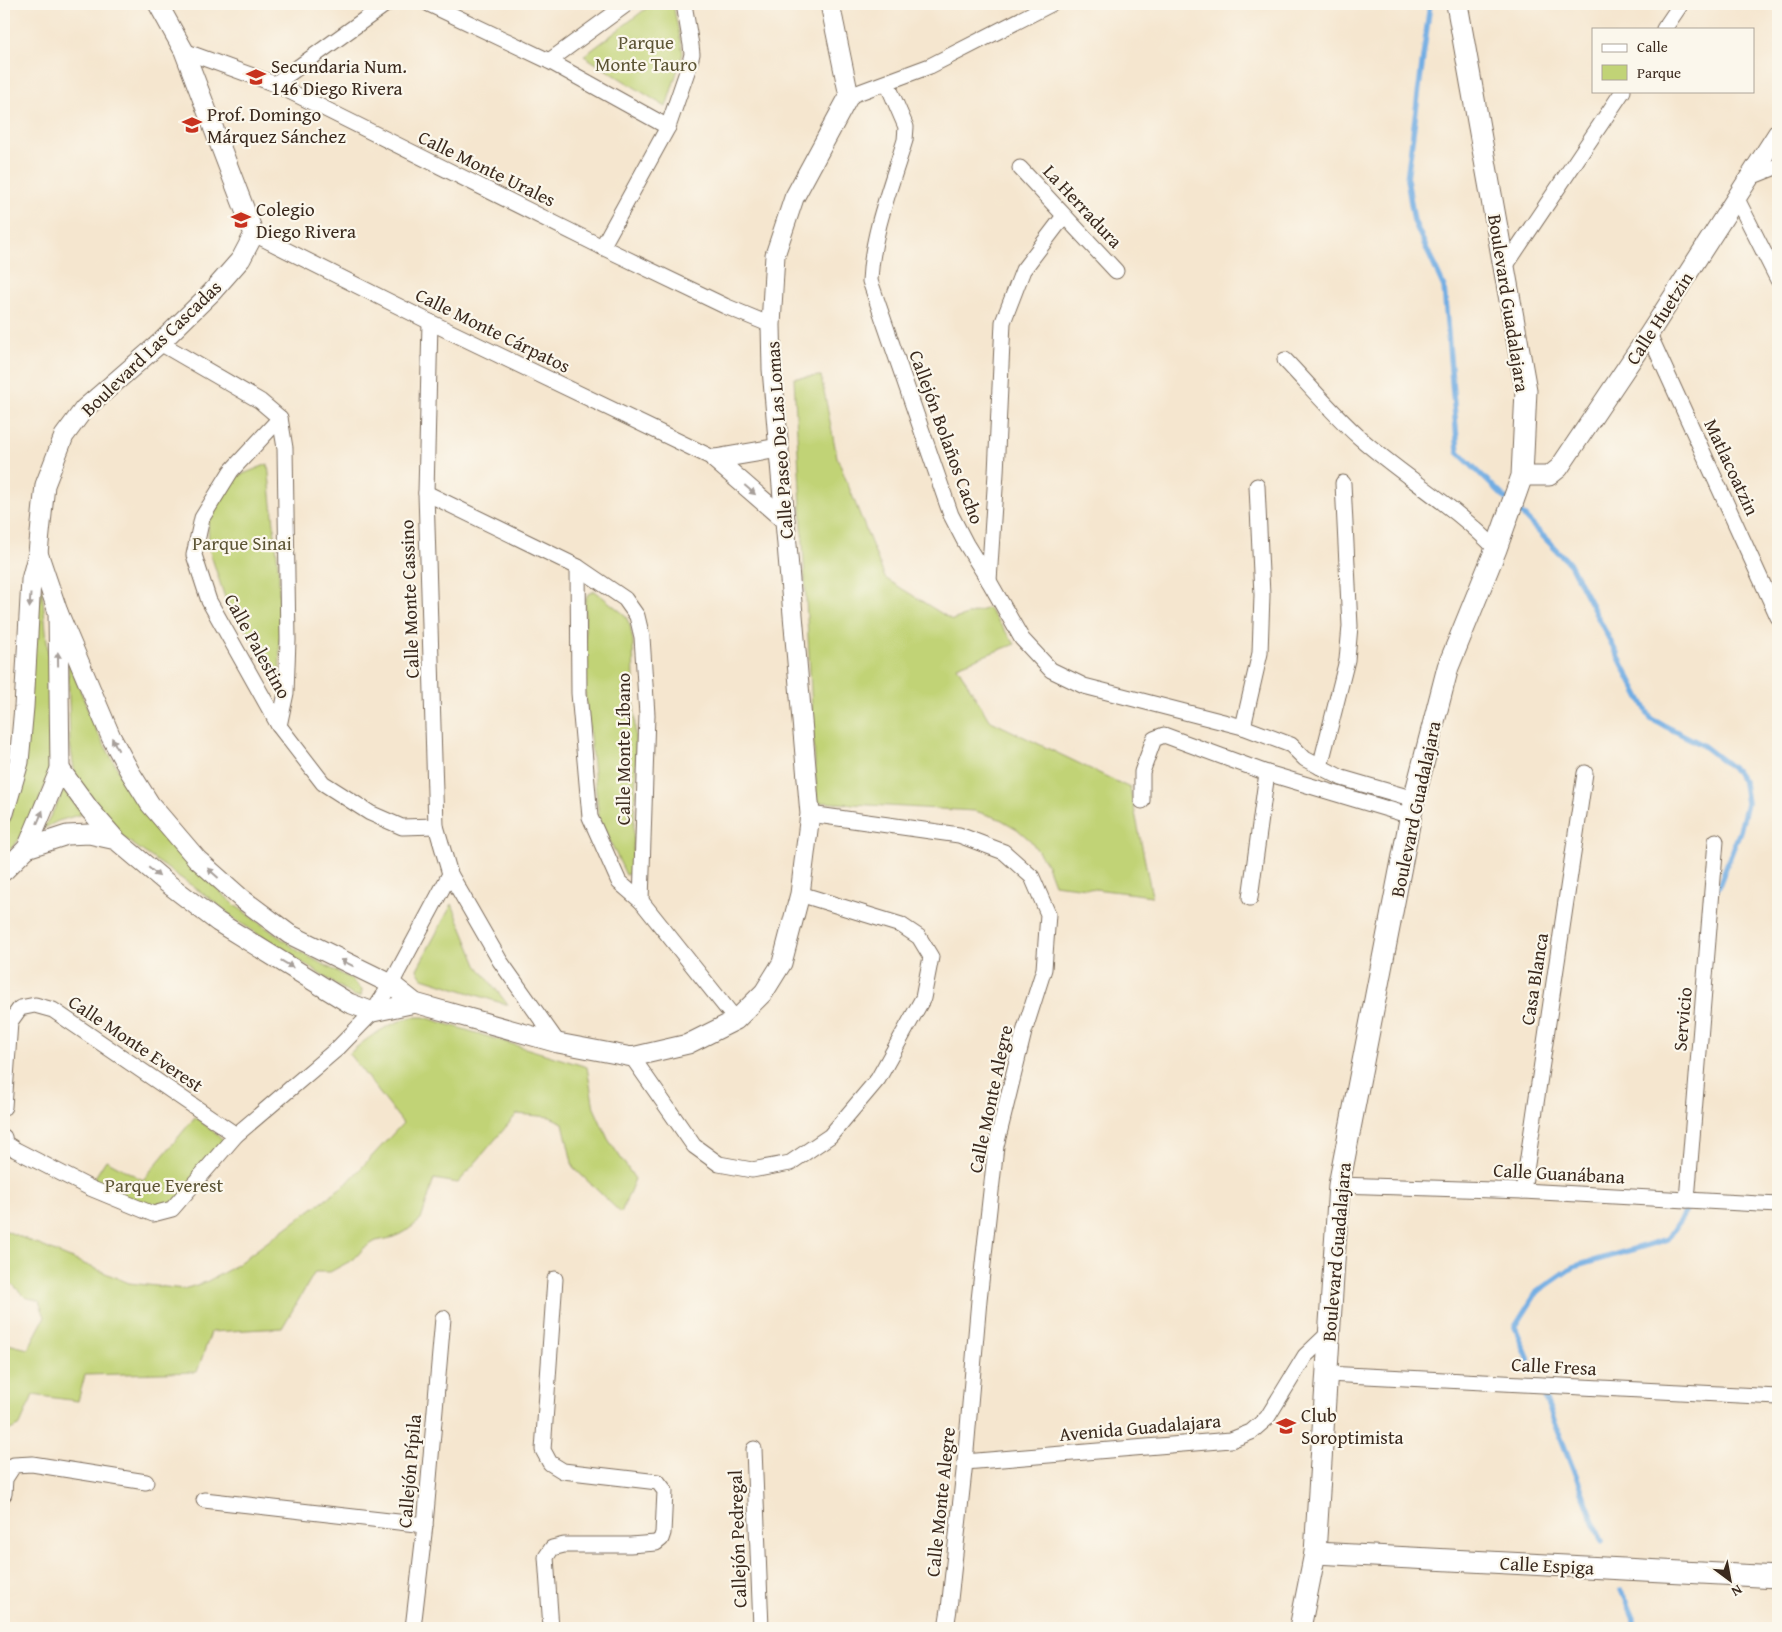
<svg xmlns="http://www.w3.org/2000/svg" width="1782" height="1632" viewBox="0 0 1782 1632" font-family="'Gentium Book Plus',serif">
<rect width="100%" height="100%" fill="#fbf7ec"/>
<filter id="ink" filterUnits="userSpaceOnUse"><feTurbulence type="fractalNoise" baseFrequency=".02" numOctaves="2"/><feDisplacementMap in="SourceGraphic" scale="10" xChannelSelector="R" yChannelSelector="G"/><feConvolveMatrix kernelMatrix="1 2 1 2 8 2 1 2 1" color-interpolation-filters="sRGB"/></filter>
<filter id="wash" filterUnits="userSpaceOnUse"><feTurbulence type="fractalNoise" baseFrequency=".0096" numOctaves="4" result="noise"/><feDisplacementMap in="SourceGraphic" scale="20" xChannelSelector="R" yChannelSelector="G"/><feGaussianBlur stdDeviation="1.12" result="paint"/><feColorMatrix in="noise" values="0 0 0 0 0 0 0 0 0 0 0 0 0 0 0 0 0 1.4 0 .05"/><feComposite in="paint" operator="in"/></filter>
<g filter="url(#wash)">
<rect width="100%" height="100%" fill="#f5e6cf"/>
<g fill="#c1d376" stroke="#7e7e4a">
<polygon points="652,4 673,4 683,53 666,107 584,56"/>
<polygon points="821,376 837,457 885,578 952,620 988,608 1015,644 957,666 989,720 1130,788 1152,896 1054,884 1046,863 1031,841 1017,829 1000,819 975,811 817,802 794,378"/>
<polygon points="268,464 279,575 280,679 225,598 209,549 208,520 233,478"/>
<polygon points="42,589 53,703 53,765 28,829 4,857 4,831 11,817 34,632"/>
<polygon points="595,591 625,615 630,625 633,641 636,774 632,872 626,875 599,818 585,693 585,601 588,594"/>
<polygon points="68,659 95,728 125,782 153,827 191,865 236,906 300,952 351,979 362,990 361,996 354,996 236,920 215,902 124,838 75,775 70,743"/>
<polygon points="63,788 82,814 58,821 43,829 59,801"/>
<polygon points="452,904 477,965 508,1005 423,978 419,974 417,969"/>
<path d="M412,1017h12l163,50 7,41 14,31 27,40 -14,34 -48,-46 -10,-44 -13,-6 -33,-3 -59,69 -24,-4 -13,41 -16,12 -14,6 -15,3 -12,7 -10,11 -24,13h-15l-33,56 -71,4 -14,40 -112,3 -7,26 -45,-6 -13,30 -16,8v-90l24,6 17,-32 -6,-16 -14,-4 -21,-21v-46l125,53 55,6 22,-7 26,-14 115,-85 56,-60 -54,-69c17,-16 40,-31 63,-37z"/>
<polygon points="195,1117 225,1141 172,1206 143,1208 90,1185 106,1160 143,1180"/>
</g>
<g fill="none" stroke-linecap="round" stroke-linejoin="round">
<g stroke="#72ade3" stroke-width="5.5">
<polyline points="1430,4 1407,179 1414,221 1444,287 1458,452 1508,501"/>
<polyline points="1515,507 1570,564 1651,719 1701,744 1735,770 1744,783 1747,803 1740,831 1718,888"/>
<polyline points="1533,1370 1515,1327 1537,1292 1573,1267 1668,1239 1686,1211"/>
<polyline points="1544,1395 1602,1542"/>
<polyline points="1621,1590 1637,1628"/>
</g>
</g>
</g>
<g filter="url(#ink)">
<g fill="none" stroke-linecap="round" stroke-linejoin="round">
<defs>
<g id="minor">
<polyline points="429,4 549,61 668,127"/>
<polyline points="1664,29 1681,4"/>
<polyline points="184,51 275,84 602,247 725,306 771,325"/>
<polyline points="549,61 627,4"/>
<path d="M887,83l19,44 -1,13c-14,46 -33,93 -35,141l81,234 15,29 23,37 33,58 29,31 33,16 159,41 48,18 14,14 37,19 72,21"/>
<polyline points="275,84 386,4"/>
<polyline points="849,96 930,66 1051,4"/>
<polyline points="1020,168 1116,271"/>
<polyline points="1748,178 1778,166"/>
<polyline points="1736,197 1778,280"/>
<polyline points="254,234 430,322 715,459"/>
<polyline points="602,247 668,127 689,66 692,54 691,45 684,4"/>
<polyline points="1504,268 1623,91"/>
<polyline points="430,322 426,493 436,826 450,874 500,961 558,1043"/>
<polyline points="1649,334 1778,617"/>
<polyline points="160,343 260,401 280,418 285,448 288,640 286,693 279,726"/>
<path d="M1285,360c24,25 49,55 75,78 44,39 95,68 136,111"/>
<polyline points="280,418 231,471 202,518 194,555 209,601 279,726 323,783 370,813 402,827 436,826"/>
<polyline points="426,493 578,567 625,599 637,616 642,637 647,715 641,901"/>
<polyline points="578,567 579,693 590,817 619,882 641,901 736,1020"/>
<polyline points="989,581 996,473 1003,322 1023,270 1064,216"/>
<polyline points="1243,727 1260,653 1262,595 1257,486"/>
<polyline points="1320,767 1347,660 1350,626 1343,483"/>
<polyline points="1142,801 1142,772 1154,739 1164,735 1267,773 1411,816"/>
<polyline points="810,814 959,835 1004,852 1032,877 1048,914 1044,969 1024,1032 996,1146 979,1300 965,1462 949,1609 946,1628"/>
<polyline points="1250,898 1267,773"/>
<polyline points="632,1057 694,1146 719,1164 752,1170 790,1163 830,1136 878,1079 923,998 931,957 919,937 901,925 800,894"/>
<polyline points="4,1107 10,1022 20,1008 35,1005 53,1010 236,1135"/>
<polyline points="4,1137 5,1143 16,1150 90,1188 153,1214 172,1209 236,1135 338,1048 373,1012 391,984 450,874"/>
<polyline points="1339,1185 1523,1191 1778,1205"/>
<polyline points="1523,1191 1585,773"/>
<polyline points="1687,1200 1716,841"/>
<polyline points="1327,1374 1778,1397"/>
<polyline points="754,1449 761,1628"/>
<polyline points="965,1462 1231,1440 1251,1432 1267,1418 1305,1356 1329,1333"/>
<polyline points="4,1494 5,1479 14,1465 32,1464 146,1482"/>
<polyline points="204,1500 425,1525"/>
<polyline points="413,1628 425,1525 443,1318"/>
<polyline points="551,1628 546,1557 552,1548 564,1545 630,1545 656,1543 661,1539 663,1533 665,1491 658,1482 563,1471 550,1463 543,1450 555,1279"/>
</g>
<g id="tertiary">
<polyline points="715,459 785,520"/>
<polyline points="715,459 779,448"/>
<polyline points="1522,476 1549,476 1559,468 1649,334 1778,133"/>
<polyline points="58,612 111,737 130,772 150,804 197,859 242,899 289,934 391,984 415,1003 558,1043 632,1057 688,1044 736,1020 764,992 782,963 800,894 810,814 772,369 771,325 775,255 794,198 849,96 830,4"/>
<polyline points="60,769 90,810 116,840 167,883 218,922 349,1003 373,1012 415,1003"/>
<polyline points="4,813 19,762 24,707 31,580 38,553 45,485 64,436 84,409 160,343 212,292 241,259 254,234 184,51 158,4"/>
<polyline points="27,848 67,835 89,834 116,840"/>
<polyline points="4,871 27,848 60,769 58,612 38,553"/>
</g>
<g id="secondary">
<polyline points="1315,1553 1778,1577"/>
<polyline points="1300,1628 1315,1553 1339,1185 1414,799 1448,667 1496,549 1522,476 1526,390 1457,4"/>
</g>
</defs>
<use href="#minor" stroke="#7c6c5c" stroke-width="17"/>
<use href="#tertiary" stroke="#7c6c5c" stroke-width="21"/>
<use href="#secondary" stroke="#7c6c5c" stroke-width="23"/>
<use href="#minor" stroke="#fff" stroke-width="15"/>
<use href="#tertiary" stroke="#fff" stroke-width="19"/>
<use href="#secondary" stroke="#fff" stroke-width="21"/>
</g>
<defs><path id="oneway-solid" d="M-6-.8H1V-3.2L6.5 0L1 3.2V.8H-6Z" transform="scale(1.25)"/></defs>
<g fill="#a79f9a">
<use href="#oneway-solid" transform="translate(750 490) rotate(41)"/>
<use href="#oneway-solid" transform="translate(30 601) rotate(94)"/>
<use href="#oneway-solid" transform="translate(58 659) rotate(-91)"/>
<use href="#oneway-solid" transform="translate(115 744) rotate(-117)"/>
<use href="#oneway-solid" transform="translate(40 817) rotate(-67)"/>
<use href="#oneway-solid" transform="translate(154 872) rotate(40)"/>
<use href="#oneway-solid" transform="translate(213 873) rotate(-138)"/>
<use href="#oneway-solid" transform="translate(347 963) rotate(-153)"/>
<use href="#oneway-solid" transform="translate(287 964) rotate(31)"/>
</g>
</g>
<defs>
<symbol id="school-bare" viewBox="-9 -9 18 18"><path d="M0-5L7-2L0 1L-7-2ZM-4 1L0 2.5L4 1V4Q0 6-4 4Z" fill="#c8321e" stroke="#fbf7ec" stroke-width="2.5" paint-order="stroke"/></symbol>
</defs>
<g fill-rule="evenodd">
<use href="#school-bare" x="242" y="63" width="28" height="28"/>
<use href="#school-bare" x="178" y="111" width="28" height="28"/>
<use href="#school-bare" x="227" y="206" width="28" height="28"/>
<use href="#school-bare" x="1272" y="1412" width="28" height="28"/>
</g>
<g text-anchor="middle" stroke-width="4.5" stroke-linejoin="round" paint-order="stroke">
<g font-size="19" fill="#5c5434" stroke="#fbf7ec">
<text x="646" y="49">Parque<tspan x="646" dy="22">Monte Tauro</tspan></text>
<text x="242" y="550">Parque Sinai</text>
<text x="164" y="1192">Parque Everest</text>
</g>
<g font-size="19" fill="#3b2a1e" stroke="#fbf7ec" text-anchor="start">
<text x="271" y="73">Secundaria Num.<tspan x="271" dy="22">146 Diego Rivera</tspan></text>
<text x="207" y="121">Prof. Domingo<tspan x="207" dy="22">Márquez Sánchez</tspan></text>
<text x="256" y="216">Colegio<tspan x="256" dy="22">Diego Rivera</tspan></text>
<text x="1301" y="1422">Club<tspan x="1301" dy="22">Soroptimista</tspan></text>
</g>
<g font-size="19" fill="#3b2a1e" stroke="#fbf7ec">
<text transform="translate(487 168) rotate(26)" y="7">Calle Monte Urales</text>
<text transform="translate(1083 206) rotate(47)" y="7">La Herradura</text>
<text transform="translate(1509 303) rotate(81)" y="7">Boulevard Guadalajara</text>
<text transform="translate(1659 318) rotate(-57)" y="7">Calle Huetzin</text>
<text transform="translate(493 330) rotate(26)" y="7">Calle Monte Cárpatos</text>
<text transform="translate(151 348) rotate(-44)" y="7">Boulevard Las Cascadas</text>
<text transform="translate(947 437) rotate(70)" y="7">Callejón Bolaños Cacho</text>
<text transform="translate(779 440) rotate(-94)" y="7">Calle Paseo De Las Lomas</text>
<text transform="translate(1732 467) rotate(65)" y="7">Matlacoatzin</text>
<text transform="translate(409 599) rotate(-92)" y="7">Calle Monte Cassino</text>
<text transform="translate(258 646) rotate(61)" y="7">Calle Palestino</text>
<text transform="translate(623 749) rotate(-90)" y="7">Calle Monte Líbano</text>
<text transform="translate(1415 809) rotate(-78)" y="7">Boulevard Guadalajara</text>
<text transform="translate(1534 979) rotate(-81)" y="7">Casa Blanca</text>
<text transform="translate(1682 1019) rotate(-85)" y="7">Servicio</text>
<text transform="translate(136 1043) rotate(34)" y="7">Calle Monte Everest</text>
<text transform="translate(990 1099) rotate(-78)" y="7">Calle Monte Alegre</text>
<text transform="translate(1559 1173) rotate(3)" y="7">Calle Guanábana</text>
<text transform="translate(1336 1252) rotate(-85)" y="7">Boulevard Guadalajara</text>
<text transform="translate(1554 1366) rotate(3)" y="7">Calle Fresa</text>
<text transform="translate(1140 1427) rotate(-5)" y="7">Avenida Guadalajara</text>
<text transform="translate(409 1471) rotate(-85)" y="7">Callejón Pípila</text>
<text transform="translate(940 1502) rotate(-84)" y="7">Calle Monte Alegre</text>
<text transform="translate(737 1539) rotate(-92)" y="7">Callejón Pedregal</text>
<text transform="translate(1547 1565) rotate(3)" y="7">Calle Espiga</text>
</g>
</g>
<rect width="1782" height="1632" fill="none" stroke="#fbf7ec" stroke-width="20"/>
<rect x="1592" y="28" width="162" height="65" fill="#fbf7ec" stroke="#aea59a"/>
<rect x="1602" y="44" width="25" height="8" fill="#ffffff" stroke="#aea59a"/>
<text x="1637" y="52" font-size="15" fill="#3b2a1e">Calle</text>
<rect x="1602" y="65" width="25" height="15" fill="#c1d376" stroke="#aea59a"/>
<text x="1637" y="78" font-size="15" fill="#3b2a1e">Parque</text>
<g transform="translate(1730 1580) rotate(148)" stroke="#fbf7ec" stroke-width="4" paint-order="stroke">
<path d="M0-4L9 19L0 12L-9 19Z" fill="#3b2a1e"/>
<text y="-8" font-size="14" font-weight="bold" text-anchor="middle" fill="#3b2a1e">N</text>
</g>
</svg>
